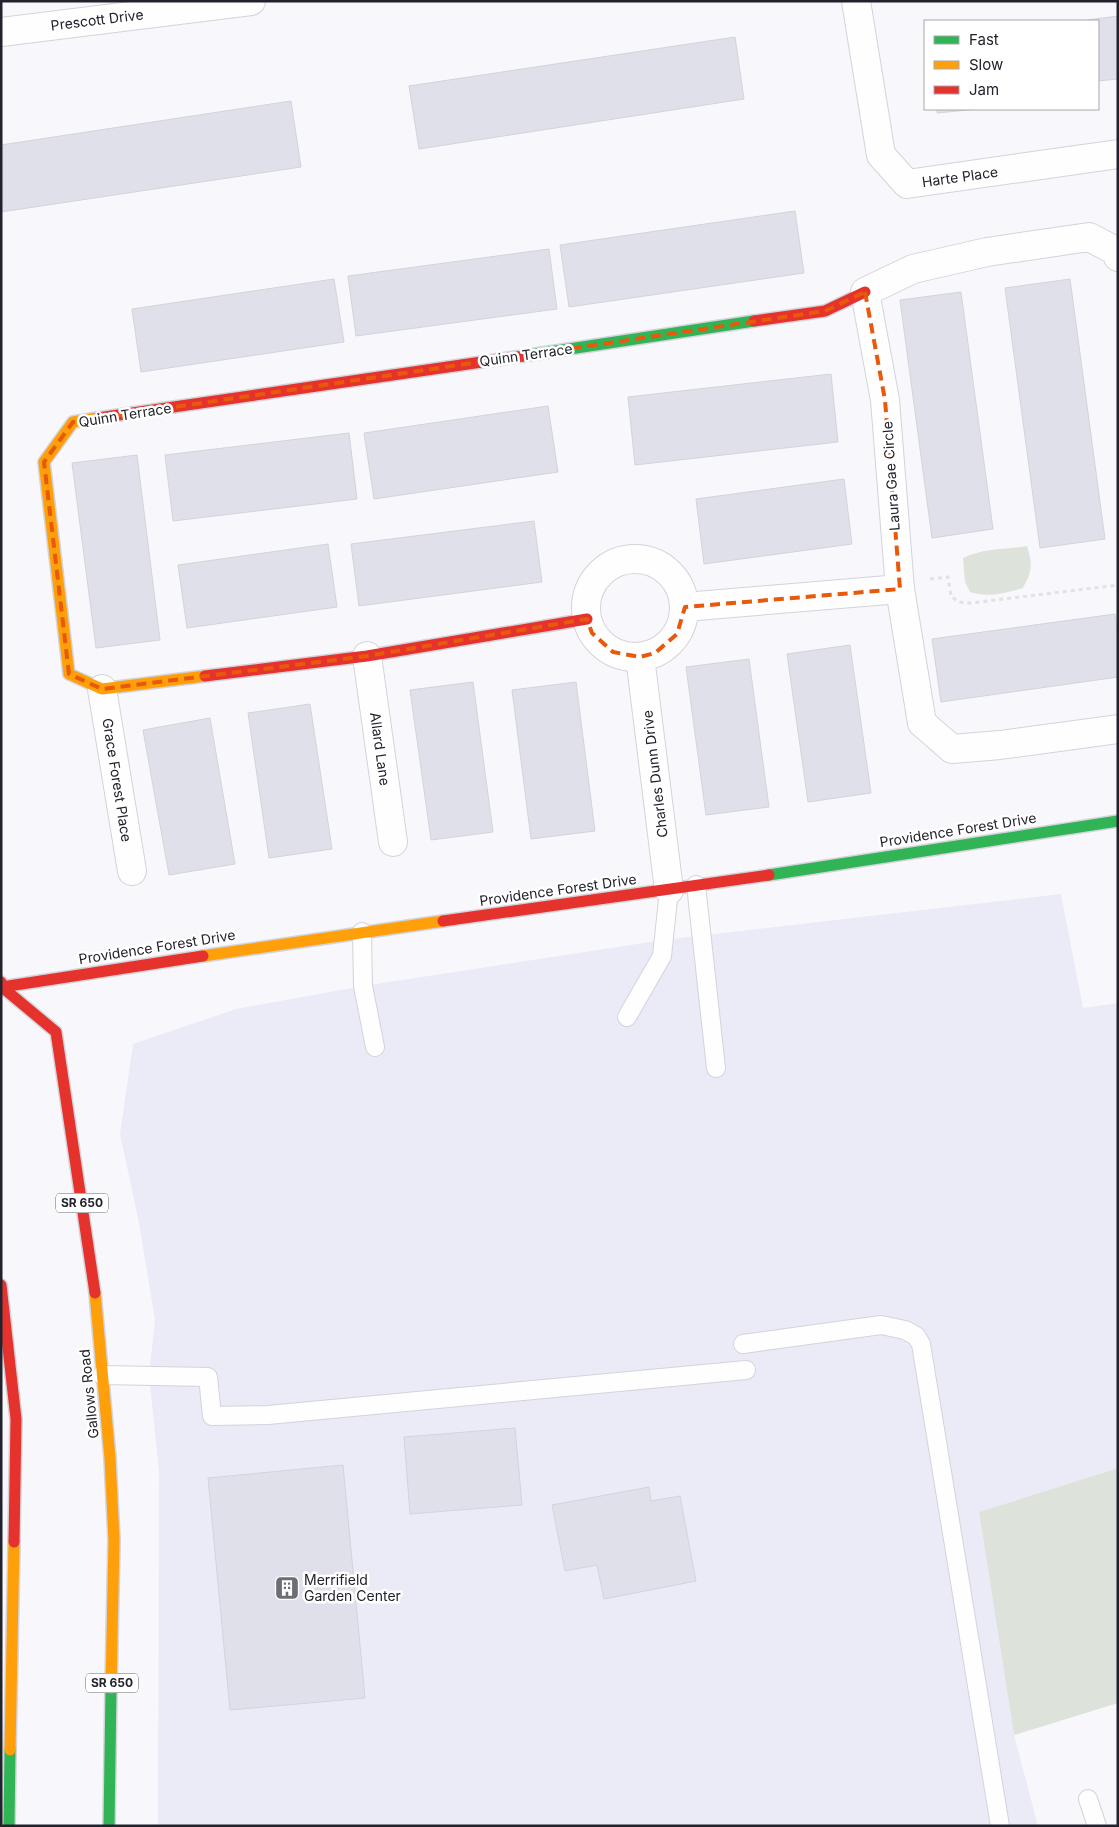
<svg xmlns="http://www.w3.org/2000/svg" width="1119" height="1827" viewBox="0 0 1119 1827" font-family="Inter,sans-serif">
<rect width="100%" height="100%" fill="#f7f7fc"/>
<polygon fill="#ebebf8" points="1061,894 1083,1008 1118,1003 1118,1468 979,1512 1014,1735 1038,1826 158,1826 159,1471 149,1375 155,1320 139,1223 120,1134 133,1044 236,1009 363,986 663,940"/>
<g fill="#dde3da">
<path d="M1027,546c6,20 5,25 -4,42 -18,5 -35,10 -53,4l-5,-10 -2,-24c21,-10 42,-8 64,-12z"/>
<polygon points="1118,1468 1118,1703 1014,1735 979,1512"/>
</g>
<g fill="#e0e0ea" stroke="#d3d3da">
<polygon points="1118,16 1118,79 1098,81 1098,21 1087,20"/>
<polygon points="735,37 744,99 419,149 409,86"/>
<polygon points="291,101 301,167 1,212 1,145"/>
<polygon points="937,109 978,109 937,113"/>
<polygon points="795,211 804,273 569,307 560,245"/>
<polygon points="549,249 557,309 356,336 348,276"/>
<polygon points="334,279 344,342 141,372 132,309"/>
<polygon points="1070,279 1105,539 1040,548 1005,288"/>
<polygon points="961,292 993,529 932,538 900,300"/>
<polygon points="831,374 838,442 635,465 628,397"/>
<polygon points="548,406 558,472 374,499 364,433"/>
<polygon points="349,433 357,499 173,521 165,455"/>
<polygon points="137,455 160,640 96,648 72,463"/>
<polygon points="844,479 852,544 704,564 696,499"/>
<polygon points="534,521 542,582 359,606 351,544"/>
<polygon points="328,544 337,607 187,628 178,565"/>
<polygon points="1115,614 1118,637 1118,677 941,702 932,639"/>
<polygon points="850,645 871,793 808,802 787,654"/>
<polygon points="749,659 769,807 706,815 686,667"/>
<polygon points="473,682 493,832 431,840 410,690"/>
<polygon points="576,682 595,831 531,839 512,690"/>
<polygon points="310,704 332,849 269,858 248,713"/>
<polygon points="210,718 235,864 169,875 143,730"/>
<polygon points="515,1428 522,1505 410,1514 404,1437"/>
<polygon points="343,1465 365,1698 230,1710 208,1478"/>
<polygon points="649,1487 651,1501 680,1496 696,1581 604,1599 597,1565 565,1571 552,1505"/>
</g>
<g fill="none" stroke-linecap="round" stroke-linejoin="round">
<defs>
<g id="lane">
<polyline points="696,885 716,1068"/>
<polyline points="362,932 363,986 375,1047"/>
<polyline points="627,1017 662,956 669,890"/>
<polyline points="743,1344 881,1325 905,1330 916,1336 921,1344 1000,1826"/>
<polyline points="102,1375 208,1377 212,1416 268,1415 746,1370"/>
<polyline points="1088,1799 1097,1826"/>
</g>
<g id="street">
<polyline points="856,1 881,155 907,184 1118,154"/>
<polyline points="1,32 251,1"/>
<polyline points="1118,257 1116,251 1089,237 987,252 913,269 865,292 885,400 900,589 922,723 952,749 1000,745 1118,729"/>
<circle cx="635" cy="608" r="49"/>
<polyline points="685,607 900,589"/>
<polyline points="367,656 393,842"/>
<polyline points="640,657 669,890"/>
<polyline points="102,689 132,871"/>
</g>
<g id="fast">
<polyline points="523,356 754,321"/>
<polyline points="769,875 1118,821"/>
<polyline points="9,1826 10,1750"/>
<polyline points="109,1826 111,1688"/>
</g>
<g id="slow">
<polyline points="98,418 73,422 44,462 69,674 102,689 205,676"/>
<polyline points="203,956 443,921"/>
<polyline points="95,1293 110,1458 114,1540 111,1688"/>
<polyline points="10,1750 14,1542"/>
</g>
<g id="jam">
<polyline points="754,321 825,311 865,292"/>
<polyline points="98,418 523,356"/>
<polyline points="205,676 367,656 587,619"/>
<polyline points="443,921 769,875"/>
<polyline points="1,982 2,987 56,1032 95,1293"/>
<polyline points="2,987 203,956"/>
<polyline points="1,1285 16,1419 14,1542"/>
</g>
</defs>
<use href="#lane" stroke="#d3d3da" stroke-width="20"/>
<use href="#street" stroke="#d3d3da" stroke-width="30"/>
<use href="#fast" stroke="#d3d3da" stroke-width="14"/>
<use href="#slow" stroke="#d3d3da" stroke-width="14"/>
<use href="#jam" stroke="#d3d3da" stroke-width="14"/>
<polyline stroke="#e2e2e3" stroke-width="3" stroke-dasharray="4 4" stroke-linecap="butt" points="930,579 948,577 951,596 958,602 971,603 1118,585"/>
<use href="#lane" stroke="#fefeff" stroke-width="18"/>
<use href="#street" stroke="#fefeff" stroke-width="28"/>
<use href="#fast" stroke="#30b455" stroke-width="11"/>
<use href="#slow" stroke="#ff9f0a" stroke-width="11"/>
<use href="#jam" stroke="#e5322d" stroke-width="11"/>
</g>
<path fill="none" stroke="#e8590c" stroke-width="4" stroke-dasharray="10 6" stroke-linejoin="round" d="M865,292l20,108 15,189 -215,18 -8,27 -22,19 -15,4 -27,-5 -21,-19 -5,-14 -220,37 -265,33 -33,-15 -25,-212 29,-40 752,-111z"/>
<defs>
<symbol id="building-square" viewBox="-11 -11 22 22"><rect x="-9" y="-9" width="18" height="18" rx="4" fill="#6d6d75" stroke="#fff"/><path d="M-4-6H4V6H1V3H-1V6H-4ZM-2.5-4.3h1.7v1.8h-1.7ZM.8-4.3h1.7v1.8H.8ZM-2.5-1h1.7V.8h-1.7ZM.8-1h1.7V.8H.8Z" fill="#fff"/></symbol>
</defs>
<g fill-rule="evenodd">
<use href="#building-square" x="273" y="1574" width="28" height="28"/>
</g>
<g text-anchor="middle" stroke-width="5" stroke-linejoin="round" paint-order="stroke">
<g fill="#fff" stroke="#64646b" stroke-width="1">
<rect x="56" y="1193.5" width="52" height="19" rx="4"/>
<rect x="86" y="1673.5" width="52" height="19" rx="4"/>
</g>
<g font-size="12" font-weight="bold" fill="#22222c">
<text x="82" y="1207">SR 650</text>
<text x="112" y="1687">SR 650</text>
</g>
<g font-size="14" fill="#22222c" stroke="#fff">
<text transform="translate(97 20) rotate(-7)" y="5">Prescott Drive</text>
<text transform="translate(960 177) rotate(-8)" y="5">Harte Place</text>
<text transform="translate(526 355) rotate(-8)" y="5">Quinn Terrace</text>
<text transform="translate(125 415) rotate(-9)" y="5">Quinn Terrace</text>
<text transform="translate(891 476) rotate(-94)" y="5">Laura Gae Circle</text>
<text transform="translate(380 749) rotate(82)" y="5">Allard Lane</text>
<text transform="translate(655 774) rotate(-97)" y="5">Charles Dunn Drive</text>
<text transform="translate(117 780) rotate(81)" y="5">Grace Forest Place</text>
<text transform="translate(958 830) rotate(-9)" y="5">Providence Forest Drive</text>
<text transform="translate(558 890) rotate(-8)" y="5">Providence Forest Drive</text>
<text transform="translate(157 947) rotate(-9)" y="5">Providence Forest Drive</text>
<text transform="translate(89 1394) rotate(-96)" y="5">Gallows Road</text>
</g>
<g font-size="14" fill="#22222c" stroke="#fff" text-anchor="start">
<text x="304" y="1585">Merrifield<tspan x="304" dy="16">Garden Center</tspan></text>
</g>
</g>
<rect width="1119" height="1827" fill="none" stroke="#22222c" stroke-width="5"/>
<rect x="924" y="20" width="175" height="90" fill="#ffffff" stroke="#a7a7ab"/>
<rect x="934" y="36" width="25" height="8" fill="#30b455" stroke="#a7a7ab"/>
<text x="969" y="45" font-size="15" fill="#22222c">Fast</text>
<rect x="934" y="61" width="25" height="8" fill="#ff9f0a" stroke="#a7a7ab"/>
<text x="969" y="70" font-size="15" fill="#22222c">Slow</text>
<rect x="934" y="86" width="25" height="8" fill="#e5322d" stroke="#a7a7ab"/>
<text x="969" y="95" font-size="15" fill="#22222c">Jam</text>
</svg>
